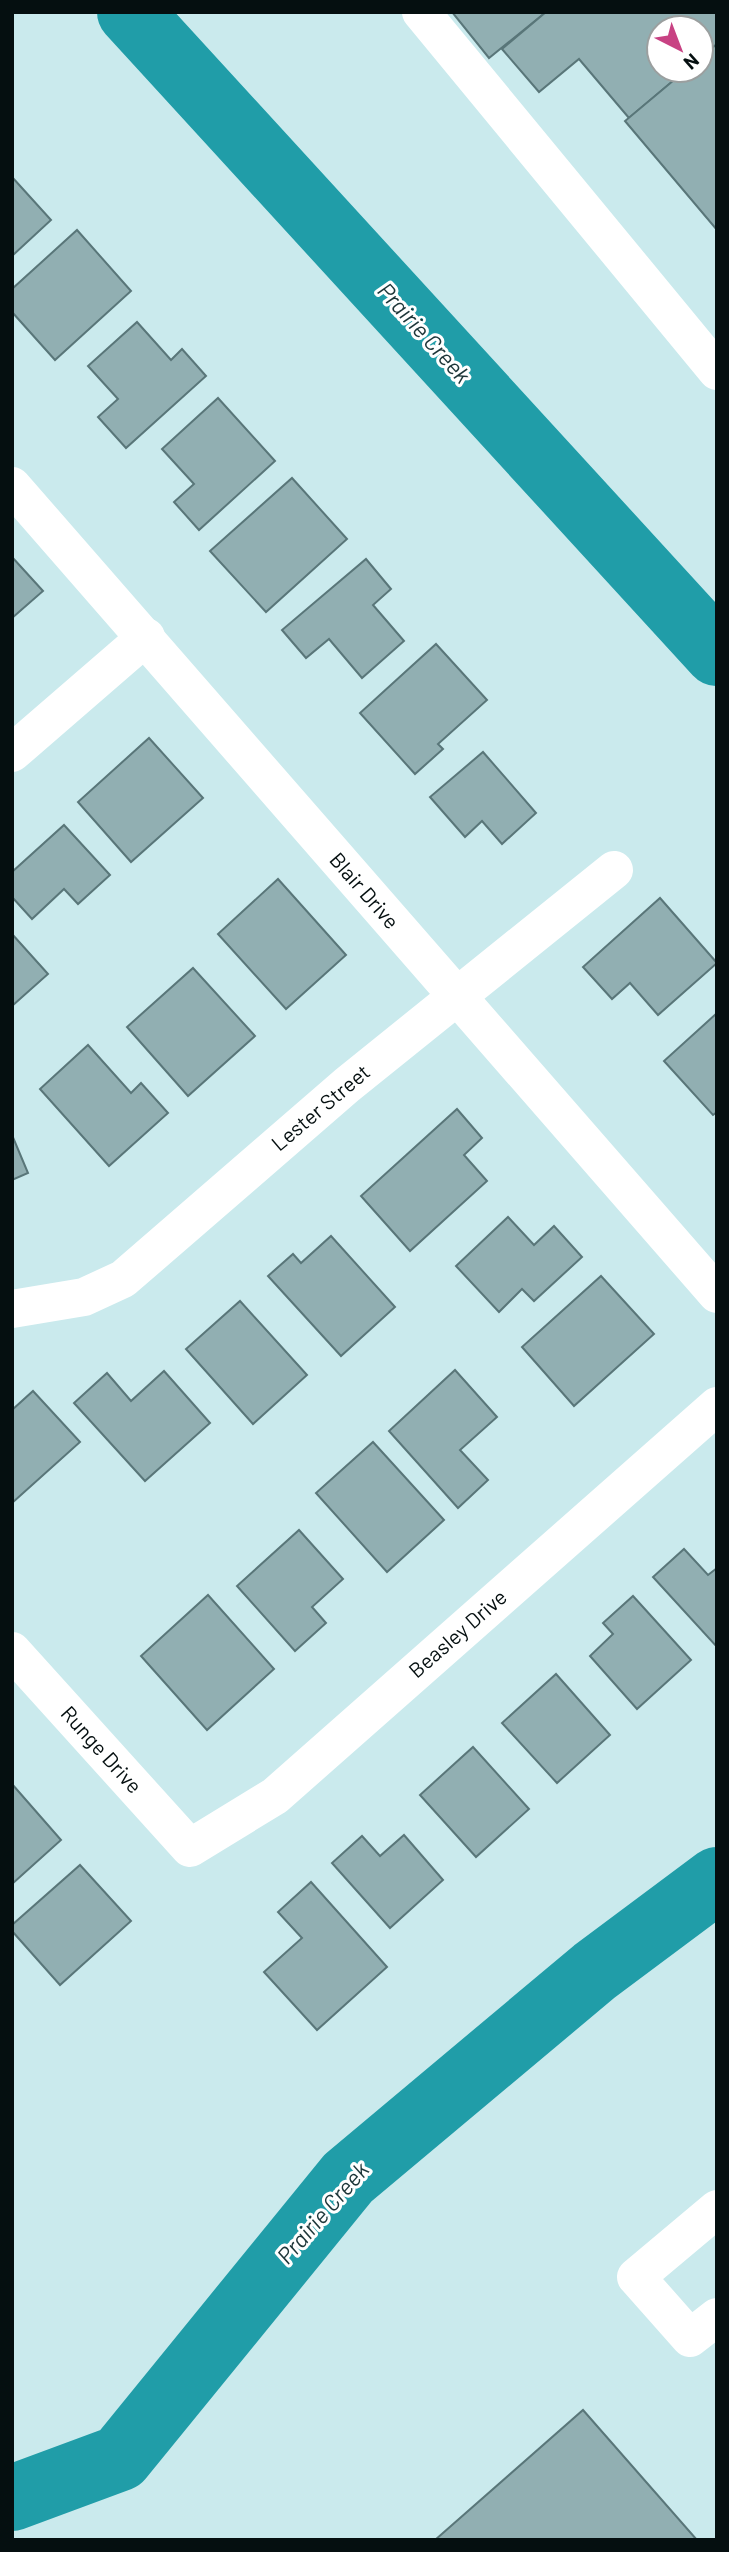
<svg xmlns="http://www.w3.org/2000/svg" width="729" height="2552" viewBox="0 0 729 2552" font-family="Barlow,sans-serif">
<rect width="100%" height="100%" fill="#caeaed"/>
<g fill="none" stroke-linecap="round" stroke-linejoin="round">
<g stroke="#209da8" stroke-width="66">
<polyline points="130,12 717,653"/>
<polyline points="12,2498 120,2458 348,2178 595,1971 717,1880"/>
</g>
</g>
<g fill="#91afb2" stroke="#597679" stroke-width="2">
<polygon points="452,12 546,12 489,58"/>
<polygon points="546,12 717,12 717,44 701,57 701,28 659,28 659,70 686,70 629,118 579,59 539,92 502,49"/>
<polygon points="717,44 717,230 625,121 686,70 701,70 701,57"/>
<polygon points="12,177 51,220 12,256"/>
<polygon points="77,230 131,291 55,360 12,312 12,289"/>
<polygon points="137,322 171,360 182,349 206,376 126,448 98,417 118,399 88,366"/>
<polygon points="218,398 275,461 199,530 174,502 194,484 162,449"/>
<polygon points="292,478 347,539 266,612 210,551"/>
<polygon points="12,557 43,591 12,618"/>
<polygon points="366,559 391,589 373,605 404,641 362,678 329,639 306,658 282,630"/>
<polygon points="436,644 487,700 438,744 443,749 415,774 360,713"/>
<polygon points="149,738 203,798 131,862 78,802"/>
<polygon points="483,752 536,813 502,844 482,821 465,837 430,797"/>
<polygon points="64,825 110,875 78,904 64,889 32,919 12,897 12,872"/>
<polygon points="278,879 346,955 286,1009 218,934"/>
<polygon points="660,898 717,963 658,1015 630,983 612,999 583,967"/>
<polygon points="12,934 48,974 12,1006"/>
<polygon points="193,968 255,1036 188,1096 127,1027"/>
<polygon points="717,1013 717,1112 713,1115 664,1061"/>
<polygon points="88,1045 131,1093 141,1083 168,1113 109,1166 40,1089"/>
<polygon points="457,1109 482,1138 464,1155 487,1181 410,1251 361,1196"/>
<polygon points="12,1135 28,1173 12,1180"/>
<polygon points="508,1217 534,1245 554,1226 582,1257 534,1301 522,1289 499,1312 456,1266"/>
<polygon points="331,1236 395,1307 341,1356 268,1276 293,1254 301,1263"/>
<polygon points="601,1276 654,1334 574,1406 522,1347"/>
<polygon points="240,1301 307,1375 253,1424 186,1349"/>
<polygon points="455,1370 497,1417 460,1450 488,1480 458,1508 389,1431"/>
<polygon points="164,1371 210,1423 145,1481 74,1403 107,1373 131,1401"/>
<polygon points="33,1391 80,1442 12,1503 12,1410"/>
<polygon points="373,1442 444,1520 387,1572 316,1493"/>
<polygon points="299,1530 343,1579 312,1607 326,1623 295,1651 237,1586"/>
<polygon points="684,1549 708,1575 717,1568 717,1647 653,1577"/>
<polygon points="208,1595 274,1669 207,1730 141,1656"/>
<polygon points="633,1596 691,1660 637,1709 590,1656 613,1634 603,1623"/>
<polygon points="556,1674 610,1735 557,1783 502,1723"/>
<polygon points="473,1747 529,1809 476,1857 420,1795"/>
<polygon points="12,1784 61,1840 12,1884"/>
<polygon points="404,1835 443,1880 390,1928 332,1863 362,1836 380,1856"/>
<polygon points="80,1865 131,1921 60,1985 12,1931 12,1925"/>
<polygon points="311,1882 387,1967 317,2030 264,1972 302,1938 278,1912"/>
<polygon points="583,2410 697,2540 435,2540"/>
</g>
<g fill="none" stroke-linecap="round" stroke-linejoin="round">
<g stroke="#fff" stroke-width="38">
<polyline points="421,12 717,371"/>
<polyline points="12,486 717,1294"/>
<polyline points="12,753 146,637"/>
<polyline points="12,1309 84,1297 123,1279 347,1085 614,870"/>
<polyline points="12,1651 190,1848 275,1796 717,1406"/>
<polyline points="717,2209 636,2277 690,2338 717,2317"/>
</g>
</g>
<g text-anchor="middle" stroke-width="6" stroke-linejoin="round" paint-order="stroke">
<g font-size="21" fill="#050f10" stroke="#fff">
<text transform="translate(364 891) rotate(49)" y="7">Blair Drive</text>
<text transform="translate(321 1108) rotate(-40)" y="7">Lester Street</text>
<text transform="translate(458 1634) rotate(-41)" y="7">Beasley Drive</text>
<text transform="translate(101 1750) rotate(48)" y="7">Runge Drive</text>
</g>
<g font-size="23" font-style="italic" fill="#1d3639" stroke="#fff">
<text transform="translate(424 333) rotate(48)" y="8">Prairie Creek</text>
<text transform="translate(323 2213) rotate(-49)" y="8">Prairie Creek</text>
</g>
</g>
<rect width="729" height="2552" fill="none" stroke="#050f10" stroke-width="28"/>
<g transform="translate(680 49) rotate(138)"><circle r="33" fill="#ffffff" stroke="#9b9f9f" stroke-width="2"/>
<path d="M0-5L12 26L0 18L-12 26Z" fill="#c84283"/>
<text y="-10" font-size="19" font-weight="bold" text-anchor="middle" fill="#050f10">N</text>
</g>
</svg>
